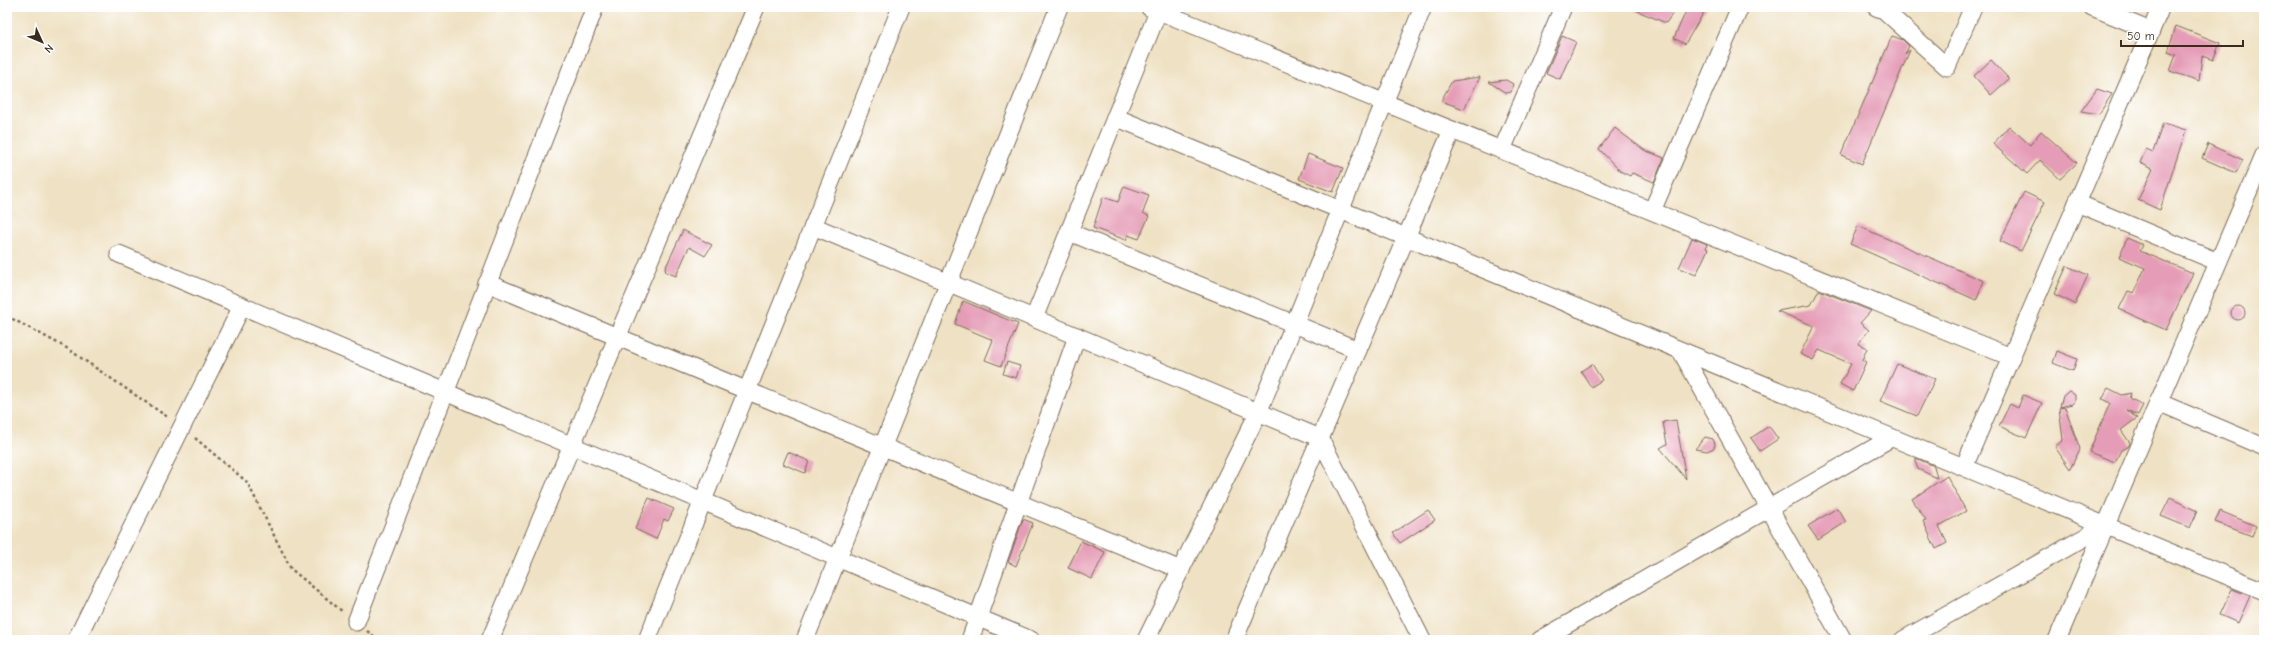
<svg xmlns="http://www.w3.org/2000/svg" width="2271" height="647" viewBox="0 0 2271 647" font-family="'Comic Neue',sans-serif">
<rect width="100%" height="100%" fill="#fff"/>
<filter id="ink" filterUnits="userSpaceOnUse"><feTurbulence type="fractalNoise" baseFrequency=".025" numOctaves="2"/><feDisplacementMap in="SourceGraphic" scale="8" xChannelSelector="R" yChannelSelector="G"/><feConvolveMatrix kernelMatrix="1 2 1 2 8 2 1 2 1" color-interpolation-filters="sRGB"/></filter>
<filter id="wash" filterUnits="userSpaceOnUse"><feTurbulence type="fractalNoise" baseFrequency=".012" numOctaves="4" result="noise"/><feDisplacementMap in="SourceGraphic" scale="16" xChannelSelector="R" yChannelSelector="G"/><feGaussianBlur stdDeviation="0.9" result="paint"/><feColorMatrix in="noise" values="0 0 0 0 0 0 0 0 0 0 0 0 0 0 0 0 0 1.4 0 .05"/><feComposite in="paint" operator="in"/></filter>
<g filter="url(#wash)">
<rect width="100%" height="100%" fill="#efe1c3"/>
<g id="blocks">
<g fill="#e59cb6">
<polygon points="1628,7 1677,7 1666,23"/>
<polygon points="1688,7 1707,7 1685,44 1674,38"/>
<polygon points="2176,26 2220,43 2213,60 2202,56 2199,81 2170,71 2176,55 2168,52"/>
<polygon points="1562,36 1576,42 1560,79 1546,73"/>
<polygon points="1892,36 1903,40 1909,46 1905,54 1910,50 1862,164 1841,155"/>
<polygon points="1991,60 2009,79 1991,95 1974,76"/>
<polygon points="1480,77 1464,109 1441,101 1452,81"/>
<polygon points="1506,80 1513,84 1511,92 1506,93 1489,82"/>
<polygon points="2097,89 2112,94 2099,114 2081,111"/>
<polygon points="2163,123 2186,130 2160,210 2138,200 2153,169 2140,163 2146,149 2153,152"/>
<polygon points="2009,126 2030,145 2041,131 2077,163 2060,179 2040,160 2027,174 1993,144"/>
<polygon points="1615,128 1644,150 1664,158 1654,182 1632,173 1630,176 1620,171 1599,149"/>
<polygon points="2208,144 2243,160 2236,173 2202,158"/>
<polygon points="1308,154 1343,168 1333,192 1299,179"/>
<polygon points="1124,186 1149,195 1143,213 1149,216 1139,239 1128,235 1126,240 1093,228 1103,197 1118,202"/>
<polygon points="2024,192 2045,202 2021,251 2000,241"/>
<polygon points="1858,226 1984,281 1976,300 1850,244"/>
<polygon points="683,230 712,245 705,256 689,247 676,276 666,272 665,269"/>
<polygon points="1692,238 1707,244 1706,248 1708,249 1696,275 1679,268"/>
<polygon points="2127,238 2143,245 2140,251 2193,273 2166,330 2119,309 2128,291 2134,293 2145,268 2119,257"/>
<polygon points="2067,266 2088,275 2075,304 2054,294"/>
<polygon points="1819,290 1871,311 1860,323 1869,330 1858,344 1867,348 1862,360 1866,362 1853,391 1840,384 1851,364 1819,350 1813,360 1800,354 1814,326 1777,311 1811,305"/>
<polygon points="963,301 1018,324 1001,366 985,360 993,340 955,324"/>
<circle cx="2238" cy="313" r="7"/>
<polygon points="2057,351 2077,359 2073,371 2053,363"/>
<polygon points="1007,362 1020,366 1016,378 1003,374"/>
<polygon points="1592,364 1602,380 1591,387 1581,371"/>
<polygon points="1897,364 1935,379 1917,416 1880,401"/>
<polygon points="2108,388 2122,395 2131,393 2129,398 2143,405 2138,415 2126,410 2137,418 2121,430 2130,443 2129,446 2121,450 2115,462 2089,452 2110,403 2102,399"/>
<polygon points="2069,391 2075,395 2075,401 2072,404 2060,407 2063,396"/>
<polygon points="2023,395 2042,403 2026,438 1999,426 2010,404 2018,408"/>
<polygon points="2065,407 2080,449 2070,469 2055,447 2063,440 2059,408"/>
<polygon points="1676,420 1686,479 1660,448 1667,444 1663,422"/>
<polygon points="1769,426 1778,439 1760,451 1751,438"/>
<polygon points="1705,437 1713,439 1715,444 1714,448 1707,451 1695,449"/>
<polygon points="788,452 809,461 805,473 783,464"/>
<polygon points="1916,458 1934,466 1937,478 1918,469 1916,464"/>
<polygon points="1947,476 1966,511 1939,526 1947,543 1936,549 1923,521 1926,520 1912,499"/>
<polygon points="649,498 674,509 668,521 664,519 656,539 635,529"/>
<polygon points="2170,498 2197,511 2190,528 2161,516"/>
<polygon points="1837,508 1846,522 1818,540 1808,526"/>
<polygon points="1428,510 1435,520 1400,543 1393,533"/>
<polygon points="2220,511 2256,526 2252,536 2215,522"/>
<polygon points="1023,519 1033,523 1016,566 1008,562"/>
<polygon points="1081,541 1105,552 1092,579 1068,568"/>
<polygon points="2232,589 2250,596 2238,623 2220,615"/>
</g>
</g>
</g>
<g filter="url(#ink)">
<use href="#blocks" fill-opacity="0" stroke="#7a6a58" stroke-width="1"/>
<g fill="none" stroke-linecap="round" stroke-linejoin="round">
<defs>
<g id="street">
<polyline points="1149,7 2011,357"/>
<polyline points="1876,7 1884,10 1947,67 1973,7"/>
<polyline points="2092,7 2151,31"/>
<polyline points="1115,117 2264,591"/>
<polyline points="1502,150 1563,7"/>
<polyline points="2077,203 2218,262"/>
<polyline points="1652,211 1740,7"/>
<polyline points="813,226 1320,438 1422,640"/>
<polyline points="1069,232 1358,350"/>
<polyline points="119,254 1031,640"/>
<polyline points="487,283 1181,570"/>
<polyline points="1034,318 1160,7"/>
<polyline points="1681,351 1843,640"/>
<polyline points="2158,402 2264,447"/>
<polyline points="1964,467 2161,7"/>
<polyline points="356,622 595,7"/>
<polyline points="76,640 242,306"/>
<polyline points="490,640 756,7"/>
<polyline points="647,640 901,7"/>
<polyline points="805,640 1059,7"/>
<polyline points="970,640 1077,336"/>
<polyline points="1146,640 1258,413 1423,7"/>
<polyline points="1234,640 1452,130"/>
<polyline points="1540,640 1891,438"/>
<polyline points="1903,640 2105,526"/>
<polyline points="2057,640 2264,155"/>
</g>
</defs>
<use href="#street" stroke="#7a6a58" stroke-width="19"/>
<g stroke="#7a6a58" stroke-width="2.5" stroke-dasharray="3 3" stroke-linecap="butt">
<polyline points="7,316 65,347 169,418"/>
<polyline points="195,438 247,482 291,569 343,612"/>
<polyline points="367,631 379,640"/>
</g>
<use href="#street" stroke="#fff" stroke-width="17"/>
</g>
</g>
<rect width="2271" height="647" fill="none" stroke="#fff" stroke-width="24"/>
<g transform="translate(42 42) rotate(134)" stroke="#ffffff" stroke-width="3" paint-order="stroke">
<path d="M0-3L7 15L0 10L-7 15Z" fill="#3b2a1e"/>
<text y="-6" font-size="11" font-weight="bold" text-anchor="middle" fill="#3b2a1e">N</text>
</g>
<path d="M2121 40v6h122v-6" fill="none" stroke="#3b2a1e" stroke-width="2"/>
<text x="2127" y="40" font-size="12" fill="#3b2a1e" stroke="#ffffff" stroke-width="3" paint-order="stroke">50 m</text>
</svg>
